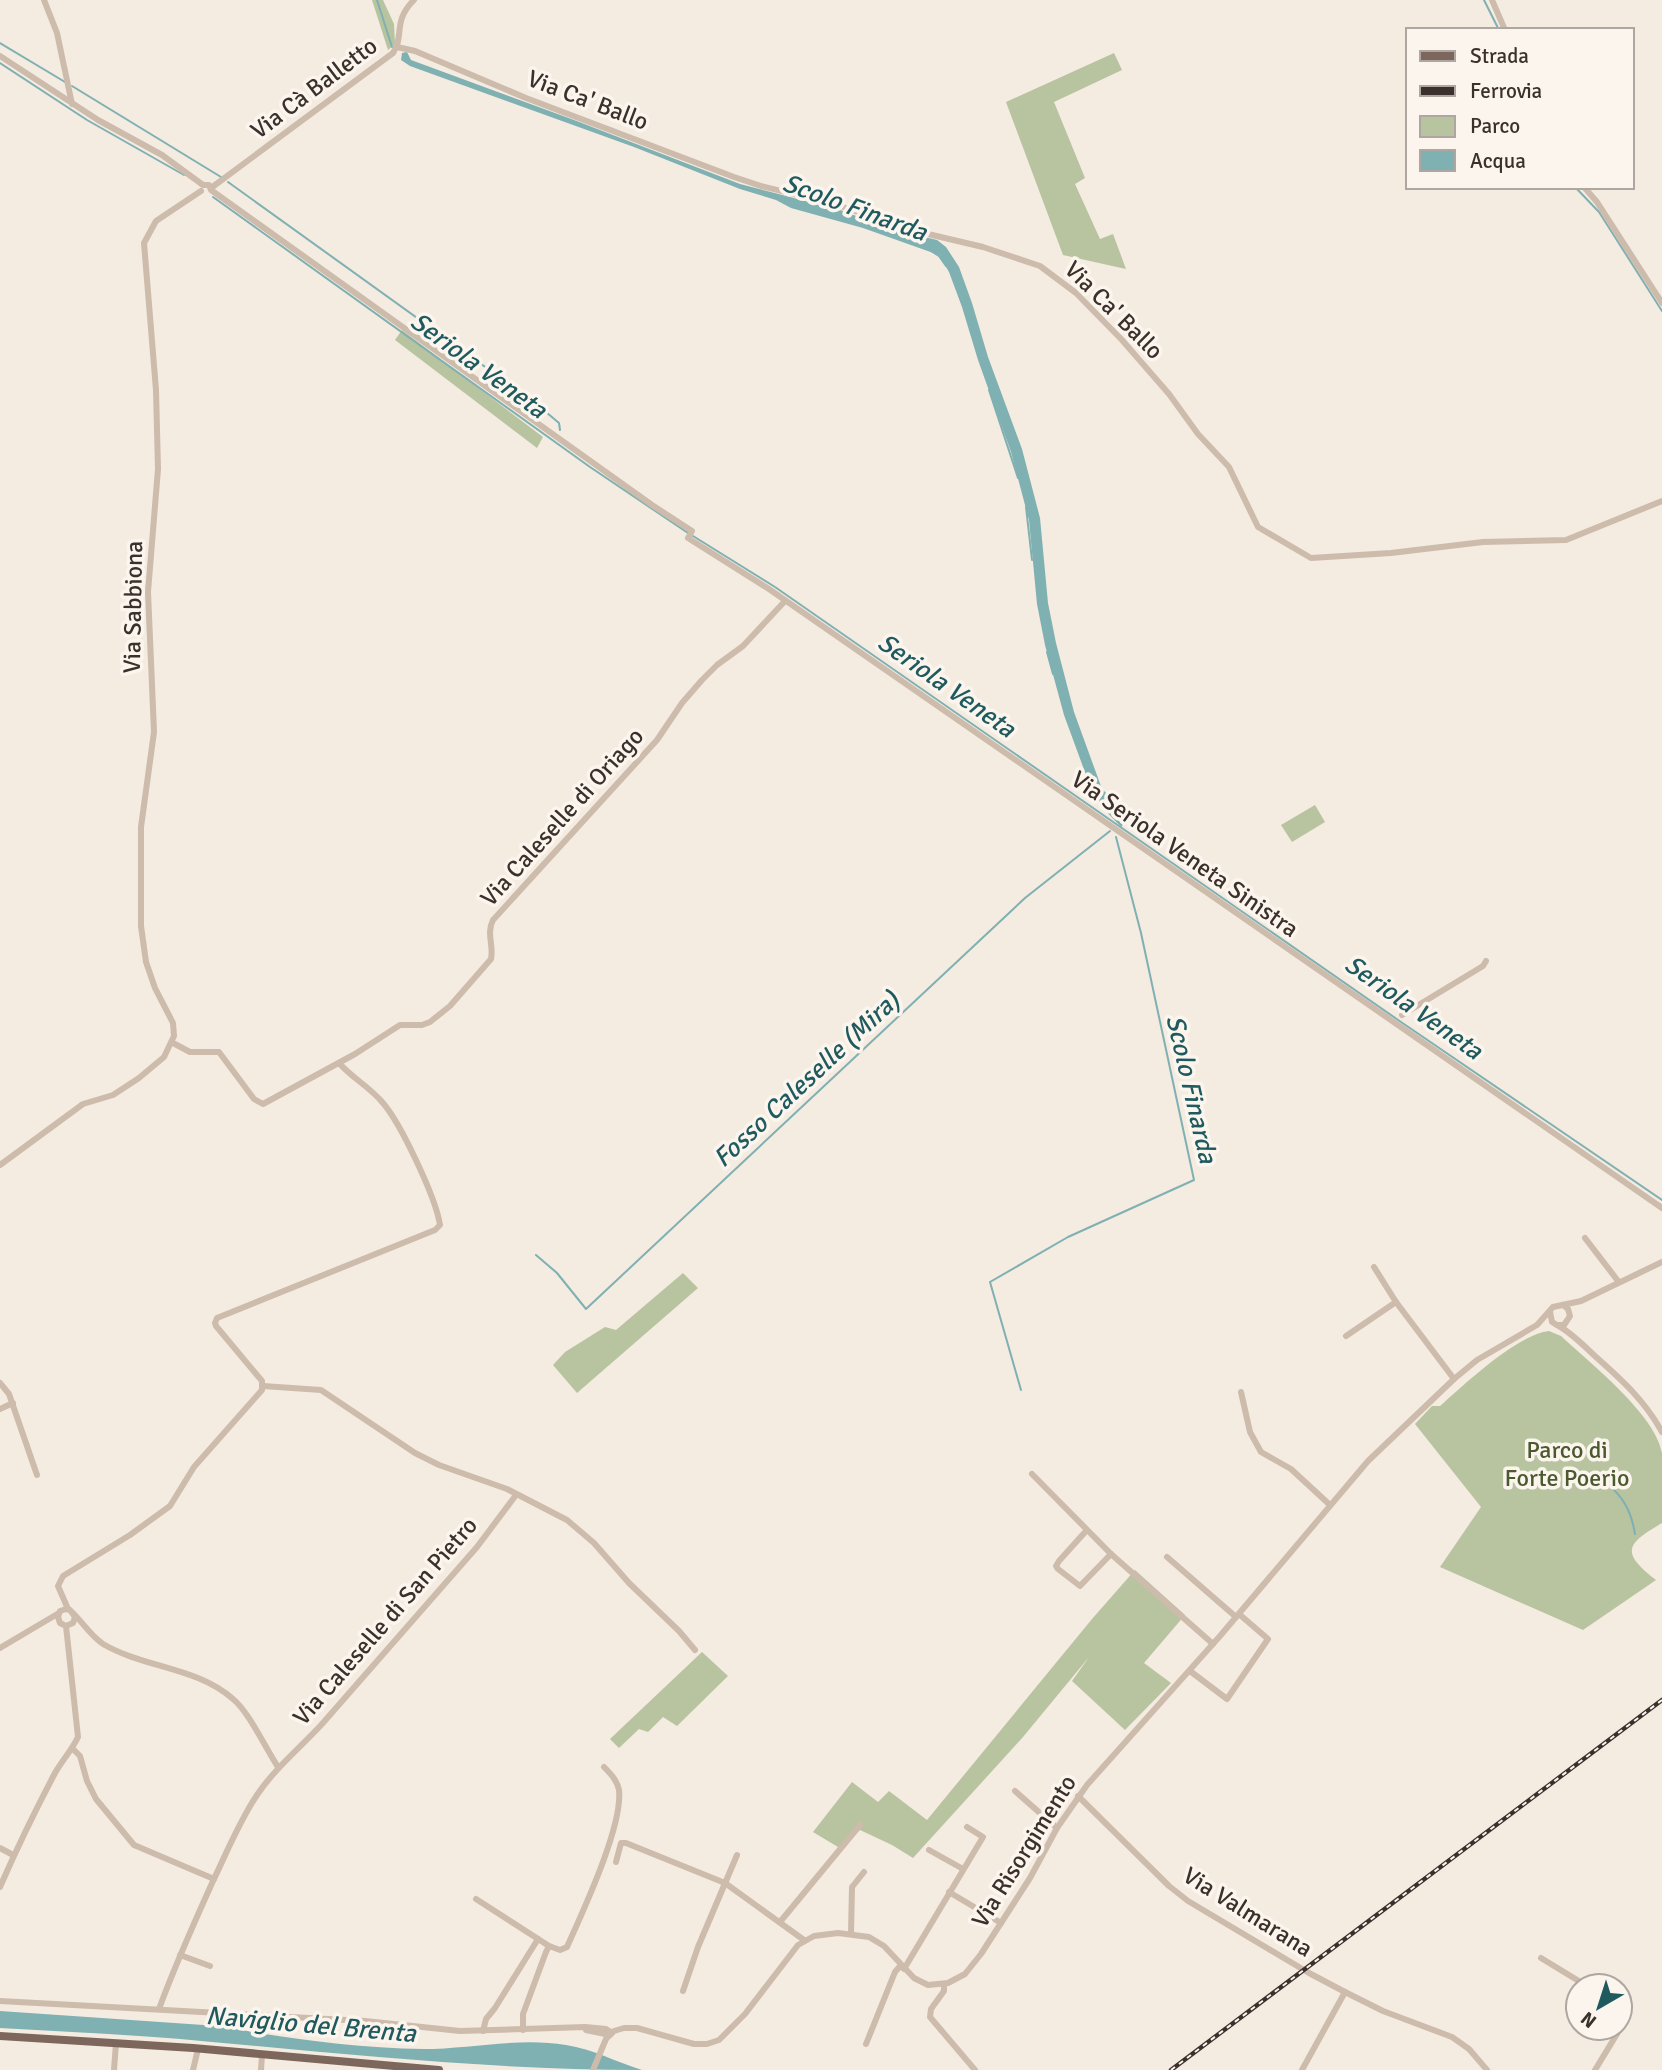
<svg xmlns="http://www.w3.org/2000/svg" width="1662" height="2070" viewBox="0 0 1662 2070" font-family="Signika,sans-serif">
<rect width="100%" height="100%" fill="#f4ebe1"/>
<g fill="#b8c4a0">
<polygon points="372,0 383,0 394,24 395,44 388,50"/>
<polygon points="1114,53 1122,70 1054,102 1085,178 1075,184 1100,239 1113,234 1126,269 1063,255 1006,102"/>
<polygon points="402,330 543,437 537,448 395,340"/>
<polygon points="1315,805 1325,822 1292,842 1281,825"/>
<polygon points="683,1273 698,1288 577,1393 553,1365 565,1352 605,1327 616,1330"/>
<path d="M1549,1331l12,5c28,26 95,79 101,117 0,22 0,48 0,70 -36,21 -42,29 -6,57l-73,50 -143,-63 41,-60 -66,-83 17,-18h8c25,-22 76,-71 109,-75z"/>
<polygon points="1135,1570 1185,1615 1144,1663 1171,1683 1125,1730 1072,1681 1089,1657 1023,1737 913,1858 892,1845 860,1830 838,1847 813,1832 852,1782 878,1802 889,1791 927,1820 1092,1619"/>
<polygon points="702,1652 728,1676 677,1726 663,1717 648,1732 639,1729 619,1748 610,1739"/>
</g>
<g fill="#7fb0b2">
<path d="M407,52l4,8 163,60 166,64 100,26 54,20 43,10 9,7 13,20 13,36 16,54 34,92 18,69 8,85 8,40 18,69 28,77 23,22 -3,16c-8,-6 -23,-24 -29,-33l-29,-79 -19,-70 -8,-41 -8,-84 -18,-68 -33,-92 -16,-53 -13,-35 -10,-17 -76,-27 -72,-20 -15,-8 -36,-11 -106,-42 -224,-81 -9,-6 1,-7z"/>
<path d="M0,2011l218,15c66,12 136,22 205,23 47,0 96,-12 143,-4 27,4 50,17 76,25 -144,0 -287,-15 -430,-28 -70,-7 -141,-10 -212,-14z"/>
</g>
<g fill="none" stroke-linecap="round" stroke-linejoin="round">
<g stroke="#7fb0b2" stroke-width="2">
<polyline points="377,0 392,47"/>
<polyline points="1484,0 1499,30"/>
<polyline points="0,43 65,82"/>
<polyline points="0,63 87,120 184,175"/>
<polyline points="72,86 221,177"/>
<polyline points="228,182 534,402 559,423 560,430"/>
<polyline points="1575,187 1599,212 1662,311"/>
<polyline points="213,197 590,467 688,533"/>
<polyline points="931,251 939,256 946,266"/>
<polyline points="989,390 1018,478"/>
<polyline points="1026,507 1032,560"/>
<polyline points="693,536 775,587 1401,1022 1662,1200"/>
<polyline points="1047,652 1053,674"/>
<polyline points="536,1255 557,1273 586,1309 1025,898 1110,831"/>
<polyline points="1021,1390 990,1282 1068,1237 1194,1180 1141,933 1116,837"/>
<path d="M1604,1481c19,15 27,29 31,53"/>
</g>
<g stroke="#cdbbac" stroke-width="6">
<polyline points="44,0 57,33 72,104"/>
<polyline points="1492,0 1505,30"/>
<polyline points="397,47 415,51 526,98 734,177 761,186 834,204 911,230 983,247 1040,266 1076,293 1122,340 1169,394 1198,434 1229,467 1258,527 1311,558 1391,553 1483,542 1566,540 1662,501"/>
<polyline points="0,56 98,120 162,155 203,185 209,185 211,190 652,505 692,531 688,538 769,589 1662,1208"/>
<polyline points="1584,187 1597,202 1662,303"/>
<path d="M211,188l182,-135c12,-18 -1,-31 21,-53"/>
<polyline points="1402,1015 1483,966 1486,961"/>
<path d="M173,1043l17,9h29l35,47 9,5 92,-50 45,-29h22l8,-3 20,-16 41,-47c3,-14 -5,-25 2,-39l164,-180 25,-37 20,-23 15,-15 26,-19 42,-45"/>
<polyline points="0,1165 83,1104 113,1095 139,1078 164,1057 174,1036 173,1023 155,988 146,962 141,926 141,827 154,732 148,592 158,469 156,390 144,243 156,221 201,191"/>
<polyline points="1585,1238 1618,1281"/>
<polyline points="1374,1267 1396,1302 1454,1379"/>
<polyline points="1550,1312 1552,1322 1557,1325 1564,1325 1570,1316 1568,1309 1563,1305"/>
<path d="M1557,1325c15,8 26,20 39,32 26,23 49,44 66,75"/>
<polyline points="1346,1336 1396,1302"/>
<polyline points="0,1383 9,1394 37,1475"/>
<polyline points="263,1386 321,1390 415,1453 439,1465 507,1489 567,1520 594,1543 629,1583 679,1631 695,1650"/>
<polyline points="1241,1392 1250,1432 1261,1452 1291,1469 1330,1505"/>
<polyline points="0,1409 13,1403"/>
<polyline points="1032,1474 1111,1554 1213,1644"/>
<polyline points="1086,1531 1059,1561 1056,1566 1058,1569 1080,1586 1111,1554"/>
<polyline points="1167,1557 1236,1617"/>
<path d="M68,1609l-10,-23 5,-10 67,-41 40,-29 24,-39 68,-77v-9l-46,-55 -1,-3 2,-5 218,-88 5,-5c-4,-27 -39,-101 -57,-122 -13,-16 -31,-25 -44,-40"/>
<path d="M73,1613c10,10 18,23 30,31 41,24 94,23 130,55 16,13 33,50 45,68"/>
<polyline points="0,1648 59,1613"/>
<polyline points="1190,1671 1227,1699 1268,1639 1239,1614"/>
<polyline points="73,1749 80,1756 87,1781 96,1799 134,1845 214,1879"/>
<polyline points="1015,1791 1057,1828"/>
<polyline points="1078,1796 1169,1886 1188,1901 1309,1973 1345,1992 1383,2011 1452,2037 1469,2049 1487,2070"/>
<polyline points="0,1848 13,1855"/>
<polyline points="929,1850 963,1869"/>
<polyline points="616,1862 621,1843 626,1843 725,1883 804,1940"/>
<path d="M0,1887c17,-39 35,-76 55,-114 8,-14 17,-23 23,-36l-12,-111 -6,-3 -2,-6 2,-6 6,-2 4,1 5,7 -2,6 -7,3"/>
<polyline points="949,1892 1001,1923"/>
<polyline points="476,1899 549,1946"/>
<polyline points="780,1922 860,1825"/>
<polyline points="851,1933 852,1887 864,1872"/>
<polyline points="180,1955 210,1966"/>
<polyline points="1541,1958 1587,1986"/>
<polyline points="904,1969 983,1837 967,1827"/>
<polyline points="944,1984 944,1991 931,2009 930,2017 975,2070"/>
<polyline points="683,1991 698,1947 737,1855"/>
<polyline points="0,2001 365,2021 460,2031 585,2027 606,2029 612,2033"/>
<path d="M159,2009c16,-44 35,-86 54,-128 14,-29 26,-59 44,-86 18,-27 43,-47 65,-71l155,-177 39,-52"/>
<path d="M523,2030v-16l23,-62 3,-6 11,4 7,-3c16,-36 56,-121 52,-157 -2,-10 -9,-17 -15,-23"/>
<polyline points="586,2030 610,2035"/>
<polyline points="483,2031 486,2019 495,2008 538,1939"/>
<polyline points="866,2044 895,1972 901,1965"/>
<polyline points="114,2070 116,2043"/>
<polyline points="193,2070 198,2049"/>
<polyline points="261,2070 262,2055"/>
<polyline points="593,2070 606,2039 614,2031 624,2028 637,2028 694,2044 707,2044 719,2040 745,2014 798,1945 814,1936 838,1933 869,1937 884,1946 914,1978 928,1985 948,1983 965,1974 981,1954 1030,1878 1057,1828 1087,1785 1220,1636 1368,1461 1454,1379 1477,1360 1537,1325 1553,1307 1581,1301 1662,1262"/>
<polyline points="1302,2070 1345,1992"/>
<polyline points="1595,2070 1623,2024 1624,2016 1620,2010"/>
</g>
<polyline stroke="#7d675c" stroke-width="8" points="0,2036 193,2048 439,2070"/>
<defs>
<polyline id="rail" points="1171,2070 1662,1700"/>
</defs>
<use href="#rail" stroke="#3b302b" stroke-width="4.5"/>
<use href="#rail" stroke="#fbf5ee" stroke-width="2" stroke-dasharray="5" stroke-linecap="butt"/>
</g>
<g text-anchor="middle" stroke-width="7" stroke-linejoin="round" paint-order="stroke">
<g font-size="24" fill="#3b302b" stroke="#fbf5ee">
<text transform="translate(314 88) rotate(-37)" y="8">Via Cà Balletto</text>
<text transform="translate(588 100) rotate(21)" y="8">Via Ca' Ballo</text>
<text transform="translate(1114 310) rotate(45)" y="8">Via Ca' Ballo</text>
<text transform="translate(133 607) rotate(-89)" y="8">Via Sabbiona</text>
<text transform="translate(562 817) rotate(-48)" y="8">Via Caleselle di Oriago</text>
<text transform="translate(1185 854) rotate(35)" y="8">Via Seriola Veneta Sinistra</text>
<text transform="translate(385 1621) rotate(-49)" y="8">Via Caleselle di San Pietro</text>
<text transform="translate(1024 1851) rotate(-58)" y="8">Via Risorgimento</text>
<text transform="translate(1248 1912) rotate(32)" y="8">Via Valmarana</text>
</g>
<g font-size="24" fill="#4a5a2e" stroke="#fbf5ee">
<text x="1567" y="1458">Parco di<tspan x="1567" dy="28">Forte Poerio</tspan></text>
</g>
<g font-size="26" font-style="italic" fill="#1f5a5e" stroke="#fbf5ee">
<text transform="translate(855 207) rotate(20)" y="9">Scolo Finarda</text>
<text transform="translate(479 365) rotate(36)" y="9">Seriola Veneta</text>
<text transform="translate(947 685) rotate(35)" y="9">Seriola Veneta</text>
<text transform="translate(1414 1007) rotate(35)" y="9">Seriola Veneta</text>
<text transform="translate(806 1079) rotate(-43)" y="9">Fosso Caleselle (Mira)</text>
<text transform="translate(1192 1089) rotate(77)" y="9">Scolo Finarda</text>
<text transform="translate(311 2024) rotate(5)" y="9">Naviglio del Brenta</text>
</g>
</g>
<rect x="1406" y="28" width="228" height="161" fill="#fbf5ee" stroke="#aea6a0" stroke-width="2"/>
<rect x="1420" y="51" width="35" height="10" fill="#7d675c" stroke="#aea6a0" stroke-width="2"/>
<text x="1470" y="63" font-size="21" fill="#3b302b">Strada</text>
<rect x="1420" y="86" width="35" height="10" fill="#3b302b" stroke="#aea6a0" stroke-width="2"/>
<text x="1470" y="98" font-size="21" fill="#3b302b">Ferrovia</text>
<rect x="1420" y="116" width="35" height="21" fill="#b8c4a0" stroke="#aea6a0" stroke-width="2"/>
<text x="1470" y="133" font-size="21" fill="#3b302b">Parco</text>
<rect x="1420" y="150" width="35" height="21" fill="#7fb0b2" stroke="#aea6a0" stroke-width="2"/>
<text x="1470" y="168" font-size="21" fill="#3b302b">Acqua</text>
<g transform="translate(1599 2007) rotate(219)"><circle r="33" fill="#fbf5ee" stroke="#aea6a0" stroke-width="2"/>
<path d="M0-5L12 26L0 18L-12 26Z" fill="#1f5a5e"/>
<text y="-10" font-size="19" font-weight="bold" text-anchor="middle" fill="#3b302b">N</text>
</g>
</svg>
